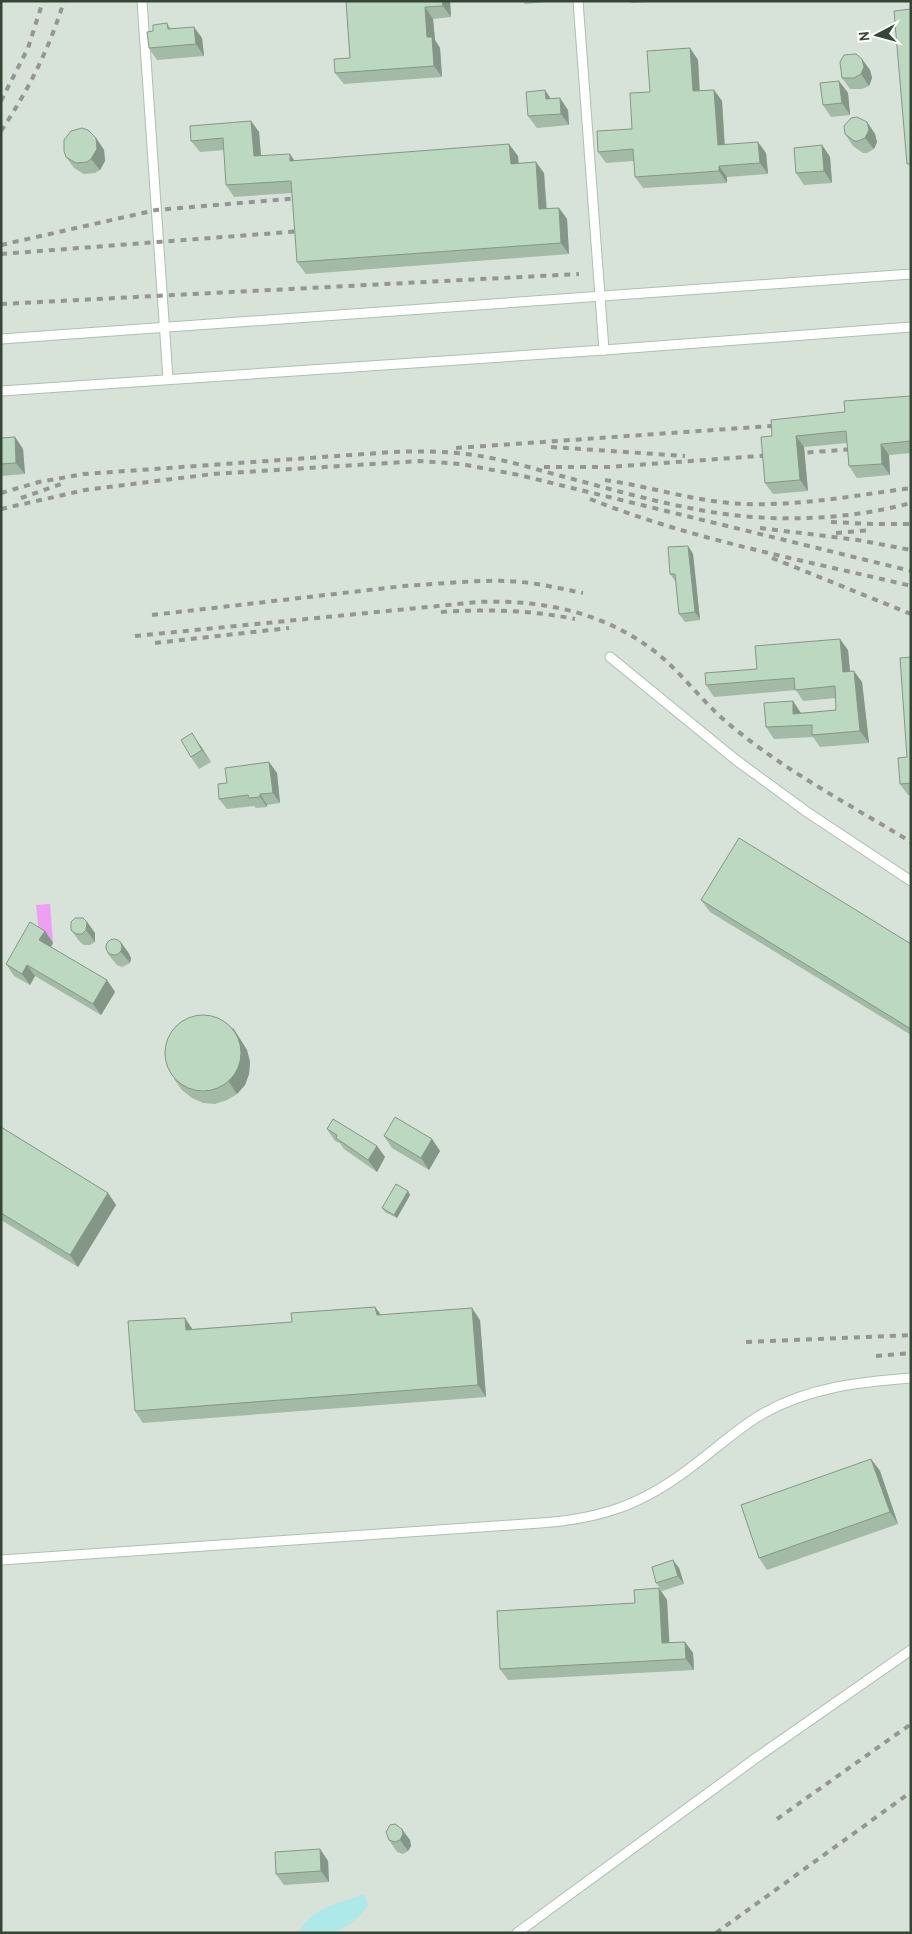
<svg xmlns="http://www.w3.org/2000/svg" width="912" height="1934" viewBox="0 0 912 1934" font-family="Overpass,sans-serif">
<rect width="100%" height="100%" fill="#e5f3e9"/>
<rect fill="#d7e2d8" x="1" y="1" width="910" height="1932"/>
<path fill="#ace9e8" d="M364,1894l4,11c-7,12 -24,25 -38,28 -10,1 -22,0 -32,0 16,-27 38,-28 66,-39z"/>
<polygon fill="#ed9ff3" points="50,904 53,943 39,934 36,905"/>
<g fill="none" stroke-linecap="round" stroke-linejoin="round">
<defs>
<g id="lane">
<polyline points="142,1 168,379"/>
<polyline points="578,1 604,350"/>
<polyline points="1,339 911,274"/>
<polyline points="1,391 604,350 911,327"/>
<polyline points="610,657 736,760 807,812 911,881"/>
<path d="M1,1560l539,-37c62,-4 104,-19 154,-58 23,-17 45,-38 70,-52 46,-26 96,-31 147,-35"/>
<polyline points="517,1933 756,1758 911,1650"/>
</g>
</defs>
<use href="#lane" stroke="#abc2af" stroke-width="11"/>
<use href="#lane" stroke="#fff" stroke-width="9"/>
<g stroke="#959595" stroke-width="4" stroke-dasharray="6 6" stroke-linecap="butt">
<polyline points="1,101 28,48 43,1"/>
<path d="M1,131c27,-40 49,-84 63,-130"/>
<polyline points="1,245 156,210 300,198"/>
<polyline points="1,254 302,231"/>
<polyline points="1,304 579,274"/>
<polyline points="551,447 685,456"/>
<polyline points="456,448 785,425"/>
<polyline points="544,467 609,467 855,449"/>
<path d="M605,480c42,6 82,19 124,23 61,5 122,-7 182,-15"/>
<path d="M1,493l38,-11 45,-8 309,-22c24,-1 48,-1 72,2 29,3 57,11 85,19 50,13 100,28 150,37 69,13 143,11 211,-7"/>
<polyline points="21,498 61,484"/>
<path d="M590,499c103,41 213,61 321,87"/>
<polyline points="1,509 85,490 213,474 420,461 461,464 519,475 911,571"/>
<polyline points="831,522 873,524 911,524"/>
<polyline points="760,528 858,540 911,550"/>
<polyline points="836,533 871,530"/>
<polyline points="772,558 911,614"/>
<path d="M441,612c45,-3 89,-2 134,7"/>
<path d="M152,615l252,-29c34,-2 69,-6 103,-5 26,1 51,7 76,12"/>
<path d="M135,636l343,-34c67,-3 135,12 187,58 24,22 44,49 70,69 54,44 117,77 176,113"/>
<polyline points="155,643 289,628"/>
<polyline points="746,1342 911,1335"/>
<polyline points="876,1356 911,1353"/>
<polyline points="777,1819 911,1724"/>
<polyline points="716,1933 911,1792"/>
</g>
</g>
<g fill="#a3baa6">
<polygon points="346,1 450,1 451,17 433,19 435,40 440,48 442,77 344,84 335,73 350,58"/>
<polygon points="523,1 546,1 546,2 525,4"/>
<polygon points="630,1 648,1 648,2 631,3"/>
<polygon points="167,23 171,29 202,38 204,56 157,60 149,48 153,31"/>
<polygon points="690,48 698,60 700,91 714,90 722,101 725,144 766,153 768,174 727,177 727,183 643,188 635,177 634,161 606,163 598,152 632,129 650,92"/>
<polygon points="870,70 872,78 869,86 862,89 850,89 842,78"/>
<polygon points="839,81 848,93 850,115 831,117 823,105"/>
<polygon points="551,99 568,110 569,125 537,128 528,116"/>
<polygon points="251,121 259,132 261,156 294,161 518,156 518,163 544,173 547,209 559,208 567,219 569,254 306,274 297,262 292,193 234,197 226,185 224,150 200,152 191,141"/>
<polygon points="867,122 875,134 877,142 874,149 867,153 863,153 853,146 845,134"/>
<polygon points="96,138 104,150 105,161 100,170 95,173 84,174 74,168 66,157"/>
<polygon points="822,145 830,157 832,183 804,185 796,173"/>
<polygon points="911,396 911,453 889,455 890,475 857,478 849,466 847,443 804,447 808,491 773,494 765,483 772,436 845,412"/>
<polygon points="15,437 23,449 25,474 1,476 1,438"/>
<polygon points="688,546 693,554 700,620 685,622 679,614 676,582 670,574"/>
<polygon points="848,650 850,671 862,682 869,743 820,747 813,737 774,739 766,727 801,713 836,710 836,698 803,701 796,690 714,697 706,685 757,669"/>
<polygon points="911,657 911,795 908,795 900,784 907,757"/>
<polygon points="200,745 211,762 199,769 191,757"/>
<polygon points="269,762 277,773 280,803 267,805 267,807 256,808 254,806 227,809 219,799 227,783"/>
<polygon points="701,900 911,944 911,1035 710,912"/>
<polygon points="87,922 95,933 95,942 90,945 84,945 80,942 71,930"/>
<polygon points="45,931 53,943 51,947 107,980 115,992 101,1015 35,976 30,985 14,976 6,964"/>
<polygon points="105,946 128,952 131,958 130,963 122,967 117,965 108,954"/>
<polygon points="233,1028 247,1050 250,1062 249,1074 245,1085 237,1094 227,1100 215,1104 203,1103 192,1098 182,1090 174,1079"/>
<polygon points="1,1127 108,1193 116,1205 78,1267 1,1220"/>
<polygon points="327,1129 377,1146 385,1157 377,1172 344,1149 340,1143 335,1141"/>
<polygon points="384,1136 432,1139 440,1151 429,1170 392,1148"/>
<polygon points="408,1191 410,1195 397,1218 385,1212 382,1208"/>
<polygon points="375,1307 381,1315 480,1320 486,1397 143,1423 135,1411 193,1329 292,1322"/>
<polygon points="871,1459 880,1471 898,1524 767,1570 759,1558"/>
<polygon points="679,1568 684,1584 662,1591 656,1583"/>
<polygon points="659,1588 667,1600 669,1642 685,1642 693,1653 694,1670 508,1680 500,1669 635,1603"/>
<polygon points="395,1824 410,1840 411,1846 408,1851 403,1854 397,1852 389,1840"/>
<polygon points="320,1849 328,1861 329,1882 284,1885 276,1874"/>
</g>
<g fill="#849787">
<polygon points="442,1 450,1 451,17 443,6"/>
<polygon points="425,7 433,19 435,40 440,48 442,77 434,66 427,37"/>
<polygon points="194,27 202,38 204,56 196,44"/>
<polygon points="690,48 698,60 700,103 693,91"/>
<polygon points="862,59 870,70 872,78 869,86 861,74"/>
<polygon points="839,81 848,93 850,115 842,103"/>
<polygon points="545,90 553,102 546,99"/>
<polygon points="714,90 722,101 725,156 718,145"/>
<polygon points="560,98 568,110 569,125 561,114"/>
<polygon points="251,121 259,132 262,168 254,156"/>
<polygon points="867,122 875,134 877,142 874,149 865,138"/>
<polygon points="96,138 104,150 105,161 100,170 91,159"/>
<polygon points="758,142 766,153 768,174 760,163"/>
<polygon points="509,144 518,156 520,176 511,164"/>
<polygon points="822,145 830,157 832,183 824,171"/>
<polygon points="290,154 298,166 290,161"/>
<polygon points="536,162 544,173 547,221 539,209"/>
<polygon points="719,166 727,177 727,183 719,171"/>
<polygon points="559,208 567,219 569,254 561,243"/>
<polygon points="796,436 804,447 808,491 800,480"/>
<polygon points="15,437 23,449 25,474 16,463"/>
<polygon points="881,444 889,455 890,475 882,464"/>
<polygon points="688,546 693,554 700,620 695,612"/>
<polygon points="840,639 848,650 851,683 843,672"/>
<polygon points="854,671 862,682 869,743 860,731"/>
<polygon points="793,701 801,713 801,726 793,714"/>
<polygon points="192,733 200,745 211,762 202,750"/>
<polygon points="269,762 277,773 280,803 273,793"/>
<polygon points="260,794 267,805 267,807 260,797"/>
<polygon points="87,922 95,933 95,942 86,930"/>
<polygon points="45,931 53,943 48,952 39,940"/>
<polygon points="120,941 128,952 131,958 130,963 121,952"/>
<polygon points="27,965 35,976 30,985 22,974"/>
<polygon points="107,980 115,992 101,1015 93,1004"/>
<polygon points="233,1028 247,1050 250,1062 249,1074 245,1085 237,1094 229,1082"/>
<polygon points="432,1139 440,1151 429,1170 421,1158"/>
<polygon points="377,1146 385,1157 377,1172 368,1160"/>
<polygon points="408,1191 410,1195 397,1218 394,1215"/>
<polygon points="108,1193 116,1205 78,1267 70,1255"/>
<polygon points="375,1307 383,1318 377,1315"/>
<polygon points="472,1308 480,1320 486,1397 478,1385"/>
<polygon points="185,1318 193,1330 186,1330"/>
<polygon points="871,1459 880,1471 898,1524 890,1512"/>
<polygon points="673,1560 679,1568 684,1584 678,1576"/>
<polygon points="659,1588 667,1600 670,1654 662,1643"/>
<polygon points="685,1642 693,1653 694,1670 686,1659"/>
<polygon points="402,1829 410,1840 411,1846 408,1851 400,1840"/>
<polygon points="320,1849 328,1861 329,1882 321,1871"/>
</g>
<g fill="#bdd8c1" stroke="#849787">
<polygon points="346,1 442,1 443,6 425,7 427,37 432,37 434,66 335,73 334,59 350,58"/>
<polygon points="911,9 911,164 907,164 894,11"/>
<polygon points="167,23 168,29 194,27 196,44 149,48 147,32 153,31 153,25"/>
<polygon points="690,48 693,91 714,90 718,145 758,142 760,163 719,166 719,171 635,177 633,149 598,152 597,131 632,129 630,93 650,92 647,51"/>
<polygon points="856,54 862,59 864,67 861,74 854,78 842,78 840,62 844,55"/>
<polygon points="839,81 842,103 823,105 820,83"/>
<polygon points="545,90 546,99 560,98 561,114 528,116 526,92"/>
<polygon points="857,117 867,122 869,130 865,138 858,141 854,141 845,134 844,126 851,118"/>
<polygon points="251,121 254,156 290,154 290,161 509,144 511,164 536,162 539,209 559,208 561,243 297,262 291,181 226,185 223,138 191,141 190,126"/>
<polygon points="82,128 88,130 96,138 97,149 91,159 87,162 76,163 66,157 64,151 64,140 71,131"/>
<polygon points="822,145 824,171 796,173 794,148"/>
<polygon points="911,396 911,441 881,444 882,464 849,466 846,431 796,436 800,480 765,483 761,437 772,436 771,420 845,412 844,401"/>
<polygon points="15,437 16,463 1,464 1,438"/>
<polygon points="688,546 695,612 679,614 675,574 670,574 668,547"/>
<polygon points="840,639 843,672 854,671 860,731 812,735 812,725 766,727 764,703 793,701 793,714 836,710 835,686 795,690 794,678 706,685 705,673 757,669 755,646"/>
<polygon points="911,657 911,783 900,784 898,758 907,757 900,658"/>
<polygon points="192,733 202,750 191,757 181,740"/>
<polygon points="269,762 273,793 260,794 260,797 249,798 248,795 219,799 218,784 227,783 225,768"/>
<polygon points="739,838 911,944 911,1029 701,900"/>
<polygon points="75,918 83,918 87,922 86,930 82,934 76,934 71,930 71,922"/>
<polygon points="30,922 45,931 39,940 107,980 93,1004 27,965 22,974 6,964"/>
<circle cx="114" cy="947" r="8"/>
<circle cx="203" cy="1053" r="38"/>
<polygon points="395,1117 432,1139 421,1158 384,1136"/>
<polygon points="333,1119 377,1146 368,1160 336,1138 337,1135 327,1129"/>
<polygon points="1,1127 108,1193 70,1255 1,1213"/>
<polygon points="396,1184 408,1191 394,1215 382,1208"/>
<polygon points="375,1307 377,1315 472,1308 478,1385 135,1411 128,1321 185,1318 186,1330 292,1322 291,1313"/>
<polygon points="871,1459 890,1512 759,1558 741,1505"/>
<polygon points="673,1560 678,1576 656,1583 652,1567"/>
<polygon points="659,1588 662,1643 685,1642 686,1659 500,1669 497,1611 635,1603 634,1590"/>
<polygon points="395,1824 402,1829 403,1834 400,1840 395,1842 389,1840 386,1832 390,1825"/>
<polygon points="320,1849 321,1871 276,1874 275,1852"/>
</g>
<rect width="912" height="1934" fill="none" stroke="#354637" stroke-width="5"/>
<g transform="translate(877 35) rotate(264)" stroke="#ffffff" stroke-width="4" paint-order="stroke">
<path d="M0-4L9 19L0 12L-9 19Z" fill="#354637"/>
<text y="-8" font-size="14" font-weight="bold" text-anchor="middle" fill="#354637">N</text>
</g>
</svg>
